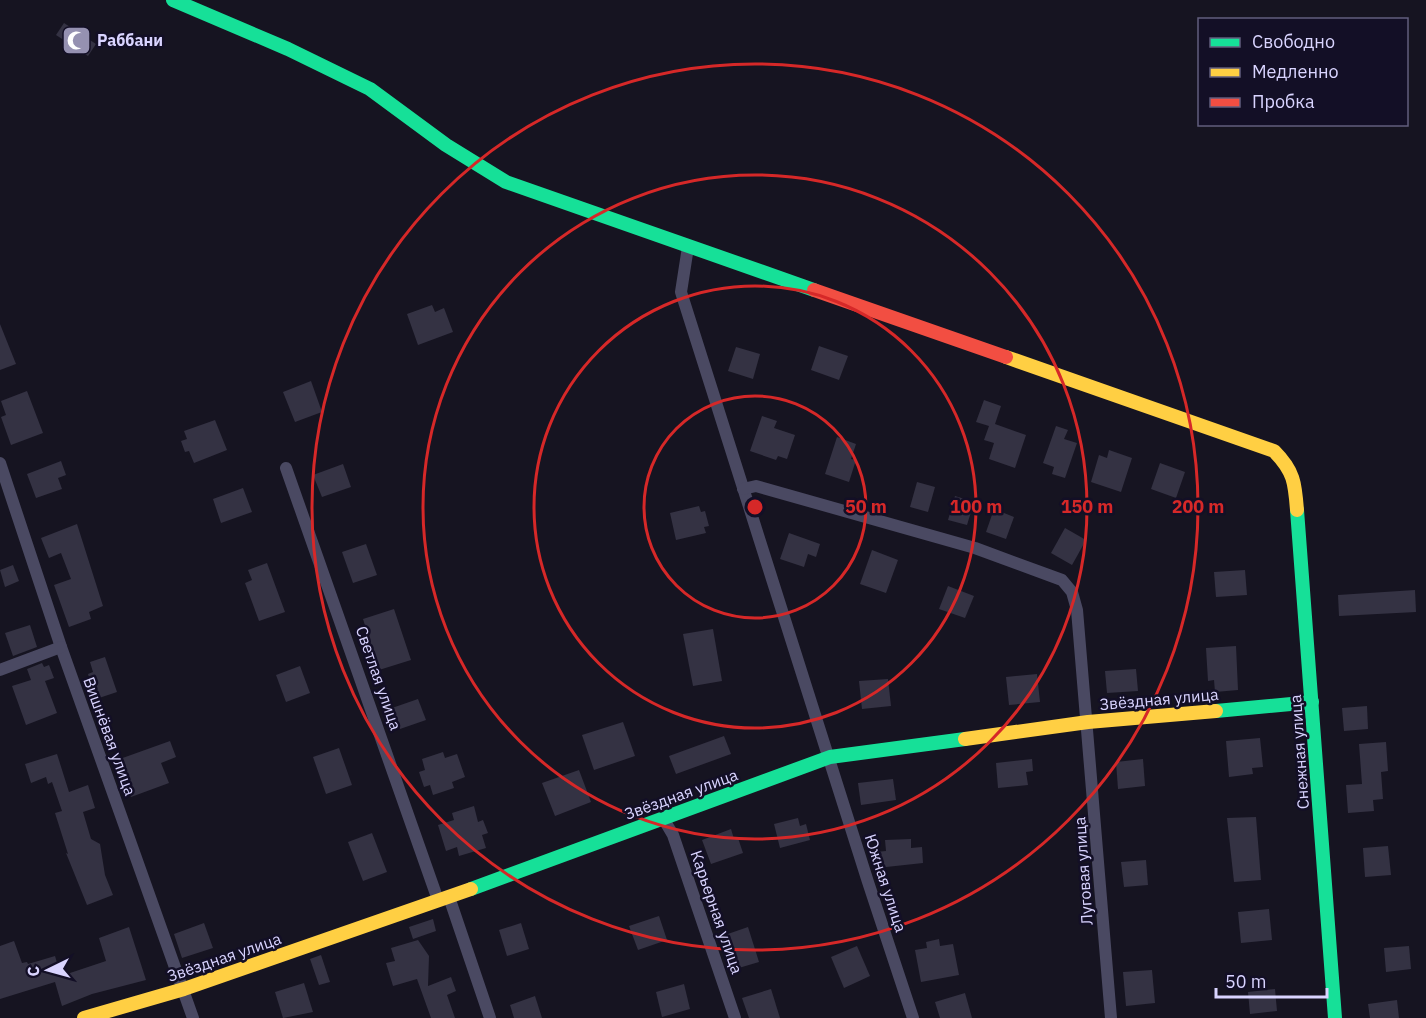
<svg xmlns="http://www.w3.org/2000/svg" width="1426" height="1018" viewBox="0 0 1426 1018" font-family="'IBM Plex Sans',sans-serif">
<rect width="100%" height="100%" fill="#161421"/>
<g fill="#343243">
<polygon points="64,23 96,44 88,56 56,35"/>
<polygon points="432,305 435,312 444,308 453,332 418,345 407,314"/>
<polygon points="0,324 16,364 0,370"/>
<polygon points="819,346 848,356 839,380 811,370"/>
<polygon points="736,347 760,354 753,379 728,371"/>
<polygon points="311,381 322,412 295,422 283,392"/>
<polygon points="27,391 43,433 11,445 1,417 6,415 1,401"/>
<polygon points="984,400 1001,406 995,424 1026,435 1015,468 989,459 994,443 984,440 989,426 976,422"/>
<polygon points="762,416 777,421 774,428 795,435 787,459 778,456 776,460 750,451"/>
<polygon points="215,420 227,450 194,463 189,451 185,452 181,441 187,439 184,431"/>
<polygon points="1056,426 1068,430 1064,439 1077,443 1065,478 1052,474 1054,467 1043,463"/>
<polygon points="837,437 856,444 851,459 856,460 849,482 825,474"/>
<polygon points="1109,450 1132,458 1121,492 1091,482 1099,455 1107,458"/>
<polygon points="61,461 66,475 58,478 62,489 36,498 27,474"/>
<polygon points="1160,463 1185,472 1176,498 1151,489"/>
<polygon points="343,464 351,487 322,497 313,475"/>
<polygon points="917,482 935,487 928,512 910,507"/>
<polygon points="243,488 252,512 221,523 213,499"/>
<polygon points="955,496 974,502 967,525 948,520"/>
<polygon points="699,506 701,512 705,511 709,526 704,527 706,533 676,540 670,513"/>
<polygon points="994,509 1014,517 1006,539 986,532"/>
<polygon points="77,524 103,606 89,612 91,619 69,627 54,585 71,579 61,553 49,558 41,538"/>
<polygon points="1065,528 1086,540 1072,565 1051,553"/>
<polygon points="789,533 820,544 816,557 808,554 804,567 780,559"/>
<polygon points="366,544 377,575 353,583 342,552"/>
<polygon points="872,550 898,560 886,593 860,584"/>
<polygon points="267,563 285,612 259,621 245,583 252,580 248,570"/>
<polygon points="13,565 19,581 5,587 0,570"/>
<polygon points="1245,570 1247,595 1216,597 1214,572"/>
<polygon points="948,586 974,596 965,618 939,609"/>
<polygon points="1415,590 1416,612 1339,616 1338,595"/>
<polygon points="394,609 411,660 379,670 363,619"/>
<polygon points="30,625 37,647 13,656 5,633"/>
<polygon points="713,629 722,681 693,686 683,634"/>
<polygon points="1236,646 1238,690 1215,692 1214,680 1208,681 1206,648"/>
<polygon points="105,657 117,692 96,699 88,674 93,672 90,662"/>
<polygon points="42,663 44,667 49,665 54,678 45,681 57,713 26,725 12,686 31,680 27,669"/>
<polygon points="300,666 310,693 286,702 276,675"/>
<polygon points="1136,669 1138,691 1107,693 1105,671"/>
<polygon points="1037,674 1040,702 1009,705 1006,677"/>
<polygon points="888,679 891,706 862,709 859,681"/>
<polygon points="418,699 426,720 400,729 392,708"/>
<polygon points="1367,706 1368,729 1344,731 1342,708"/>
<polygon points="623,722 635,756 594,770 582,735"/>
<polygon points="724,736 731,754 676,774 669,756"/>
<polygon points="1260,738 1263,767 1252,768 1253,774 1229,777 1226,741"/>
<polygon points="170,741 176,757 161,763 169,783 131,797 117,760"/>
<polygon points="1386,742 1388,771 1381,772 1383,799 1373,800 1374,811 1348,813 1346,785 1362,784 1359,744"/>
<polygon points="339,748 352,785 326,794 313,757"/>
<polygon points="443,752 445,758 457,754 465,777 452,782 454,788 433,795 430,785 424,787 419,772 425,770 422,759"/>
<polygon points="57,754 69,792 88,785 95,808 83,812 91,839 100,844 105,875 113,895 87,905 66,853 68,854 55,813 62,811 52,782 48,784 46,777 31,783 25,764"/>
<polygon points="1032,759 1033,771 1026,772 1028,785 998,788 996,763"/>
<polygon points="1143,759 1145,786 1118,789 1116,762"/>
<polygon points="579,770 591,802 555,816 542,783"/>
<polygon points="893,779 896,800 861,805 858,783"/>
<polygon points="474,806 478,822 483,820 488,833 482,835 486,848 459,856 457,847 446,851 438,825 454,820 452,813"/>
<polygon points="1256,817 1261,880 1234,882 1227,818"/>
<polygon points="798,818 800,826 806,824 810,840 780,848 774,824"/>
<polygon points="731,829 734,839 738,838 743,853 711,864 702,840"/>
<polygon points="372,833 387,872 363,881 348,842"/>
<polygon points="911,839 911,848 922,847 923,863 877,868 876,852 886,851 885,840"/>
<polygon points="1388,846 1391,875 1365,877 1363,848"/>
<polygon points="1146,860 1148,885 1124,887 1121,862"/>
<polygon points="1269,909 1272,940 1241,943 1238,912"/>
<polygon points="659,916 667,940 638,950 629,926"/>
<polygon points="433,919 436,931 413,939 409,927"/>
<polygon points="204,923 213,948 182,958 174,934"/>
<polygon points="521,923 529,949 507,956 499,930"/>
<polygon points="129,927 146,980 92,994 62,1006 55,982 0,999 0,946 14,941 22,963 27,962 28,964 55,956 61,976 106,961 99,938"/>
<polygon points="748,927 759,962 732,970 722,936"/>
<polygon points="939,939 940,946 953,944 959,975 921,982 915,950 927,948 926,942"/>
<polygon points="418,940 429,956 428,986 451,977 456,991 447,995 455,1018 431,1018 417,979 393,986 386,963 395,961 391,948"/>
<polygon points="857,946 870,976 844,988 831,957"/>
<polygon points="1409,946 1411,969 1386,972 1384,948"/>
<polygon points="321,955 330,982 319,985 310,959"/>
<polygon points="1152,970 1155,1003 1126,1006 1123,972"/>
<polygon points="304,983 313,1012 283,1018 275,992"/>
<polygon points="684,984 690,1009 662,1017 656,992"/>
<polygon points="771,989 780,1018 749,1018 742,998"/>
<polygon points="1275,989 1277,1011 1250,1014 1248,992"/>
<polygon points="965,993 972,1018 940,1018 935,1002"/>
<polygon points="535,996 542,1018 514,1018 510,1005"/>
<polygon points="1397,1000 1399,1018 1370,1018 1368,1004"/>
</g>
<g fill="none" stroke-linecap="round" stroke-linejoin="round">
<g stroke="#4a4962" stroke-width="12">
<polyline points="688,247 681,292 868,882 913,1018"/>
<polyline points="0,463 61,647 193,1018"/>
<polyline points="286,468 438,900"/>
<polyline points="743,489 756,486 975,548 1062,580 1072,592 1077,610 1111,1018"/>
<polyline points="0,670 61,647"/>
<polyline points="663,818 673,835 735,1018"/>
<polyline points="449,897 490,1018"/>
</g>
<g stroke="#16e098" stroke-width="14">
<polyline points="173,0 288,49 370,89 446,145 506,182 814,290"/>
<polyline points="1297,510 1335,1018"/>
<polyline points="1216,711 1312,702"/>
<polyline points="471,889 830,757 965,739"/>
</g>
<g stroke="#ffcf43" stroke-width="14">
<path d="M1006,357l268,94c20,20 21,32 23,59"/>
<polyline points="965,739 1088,722 1216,711"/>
<polyline points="84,1018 184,989 471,889"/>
</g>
<polyline stroke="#f24e42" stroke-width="14" points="814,290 1006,357"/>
</g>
<g fill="none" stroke="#d62828" stroke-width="3">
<circle cx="755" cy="507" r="111"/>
<circle cx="755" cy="507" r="221"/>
<circle cx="755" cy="507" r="332"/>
<circle cx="755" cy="507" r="443"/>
</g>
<defs>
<symbol id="mosque-square" viewBox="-11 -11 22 22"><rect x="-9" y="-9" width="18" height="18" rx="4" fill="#9591b1" stroke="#130f26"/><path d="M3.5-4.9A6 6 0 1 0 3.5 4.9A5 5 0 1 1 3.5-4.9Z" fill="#fff"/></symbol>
</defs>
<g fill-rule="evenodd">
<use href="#mosque-square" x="60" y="24" width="33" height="33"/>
</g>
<g text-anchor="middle" stroke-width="5" stroke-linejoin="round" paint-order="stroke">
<g font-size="16" font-weight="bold" fill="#d9d4ff" stroke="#130f26" text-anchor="start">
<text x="97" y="46">Раббани</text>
</g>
<g font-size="16" fill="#d9d4ff" stroke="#130f26">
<text transform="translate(379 678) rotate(71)" y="6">Светлая улица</text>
<text transform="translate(1159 699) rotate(-5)" y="6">Звёздная улица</text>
<text transform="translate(110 736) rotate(70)" y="6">Вишнёвая улица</text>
<text transform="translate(1299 752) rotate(-94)" y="6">Снежная улица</text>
<text transform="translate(681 794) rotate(-20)" y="6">Звёздная улица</text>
<text transform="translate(1083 871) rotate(-94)" y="6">Луговая улица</text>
<text transform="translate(886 883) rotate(72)" y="6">Южная улица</text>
<text transform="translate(717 912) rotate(71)" y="6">Карьерная улица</text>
<text transform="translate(224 957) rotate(-19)" y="6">Звёздная улица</text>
</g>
</g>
<circle cx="755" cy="507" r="9" fill="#d62828" stroke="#130f26" stroke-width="3"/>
<g font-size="18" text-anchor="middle" font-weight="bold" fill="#d62828" stroke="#130f26" stroke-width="5" stroke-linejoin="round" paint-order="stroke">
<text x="866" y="513">50 m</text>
<text x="976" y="513">100 m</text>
<text x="1087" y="513">150 m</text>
<text x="1198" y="513">200 m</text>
</g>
<rect x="1198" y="18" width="210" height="108" fill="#130f26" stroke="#625e7d" stroke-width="1.5"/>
<rect x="1210" y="38" width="30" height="9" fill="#16e098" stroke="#625e7d" stroke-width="1.5"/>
<text x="1252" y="48" font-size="18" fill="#d9d4ff">Свободно</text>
<rect x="1210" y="68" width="30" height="9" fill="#ffcf43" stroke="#625e7d" stroke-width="1.5"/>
<text x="1252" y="78" font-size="18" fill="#d9d4ff">Медленно</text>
<rect x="1210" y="98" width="30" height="9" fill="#f24e42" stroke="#625e7d" stroke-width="1.5"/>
<text x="1252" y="108" font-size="18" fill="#d9d4ff">Пробка</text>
<g transform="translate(48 970) rotate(265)" stroke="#130f26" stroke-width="4.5" paint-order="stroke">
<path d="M0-4.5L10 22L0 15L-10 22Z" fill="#d9d4ff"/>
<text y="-9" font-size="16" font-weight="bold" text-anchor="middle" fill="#d9d4ff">С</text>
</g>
<path d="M1216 988v9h111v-9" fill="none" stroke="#d9d4ff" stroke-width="3"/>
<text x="1225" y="988" font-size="18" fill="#d9d4ff" stroke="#130f26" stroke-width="4.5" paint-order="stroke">50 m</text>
</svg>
